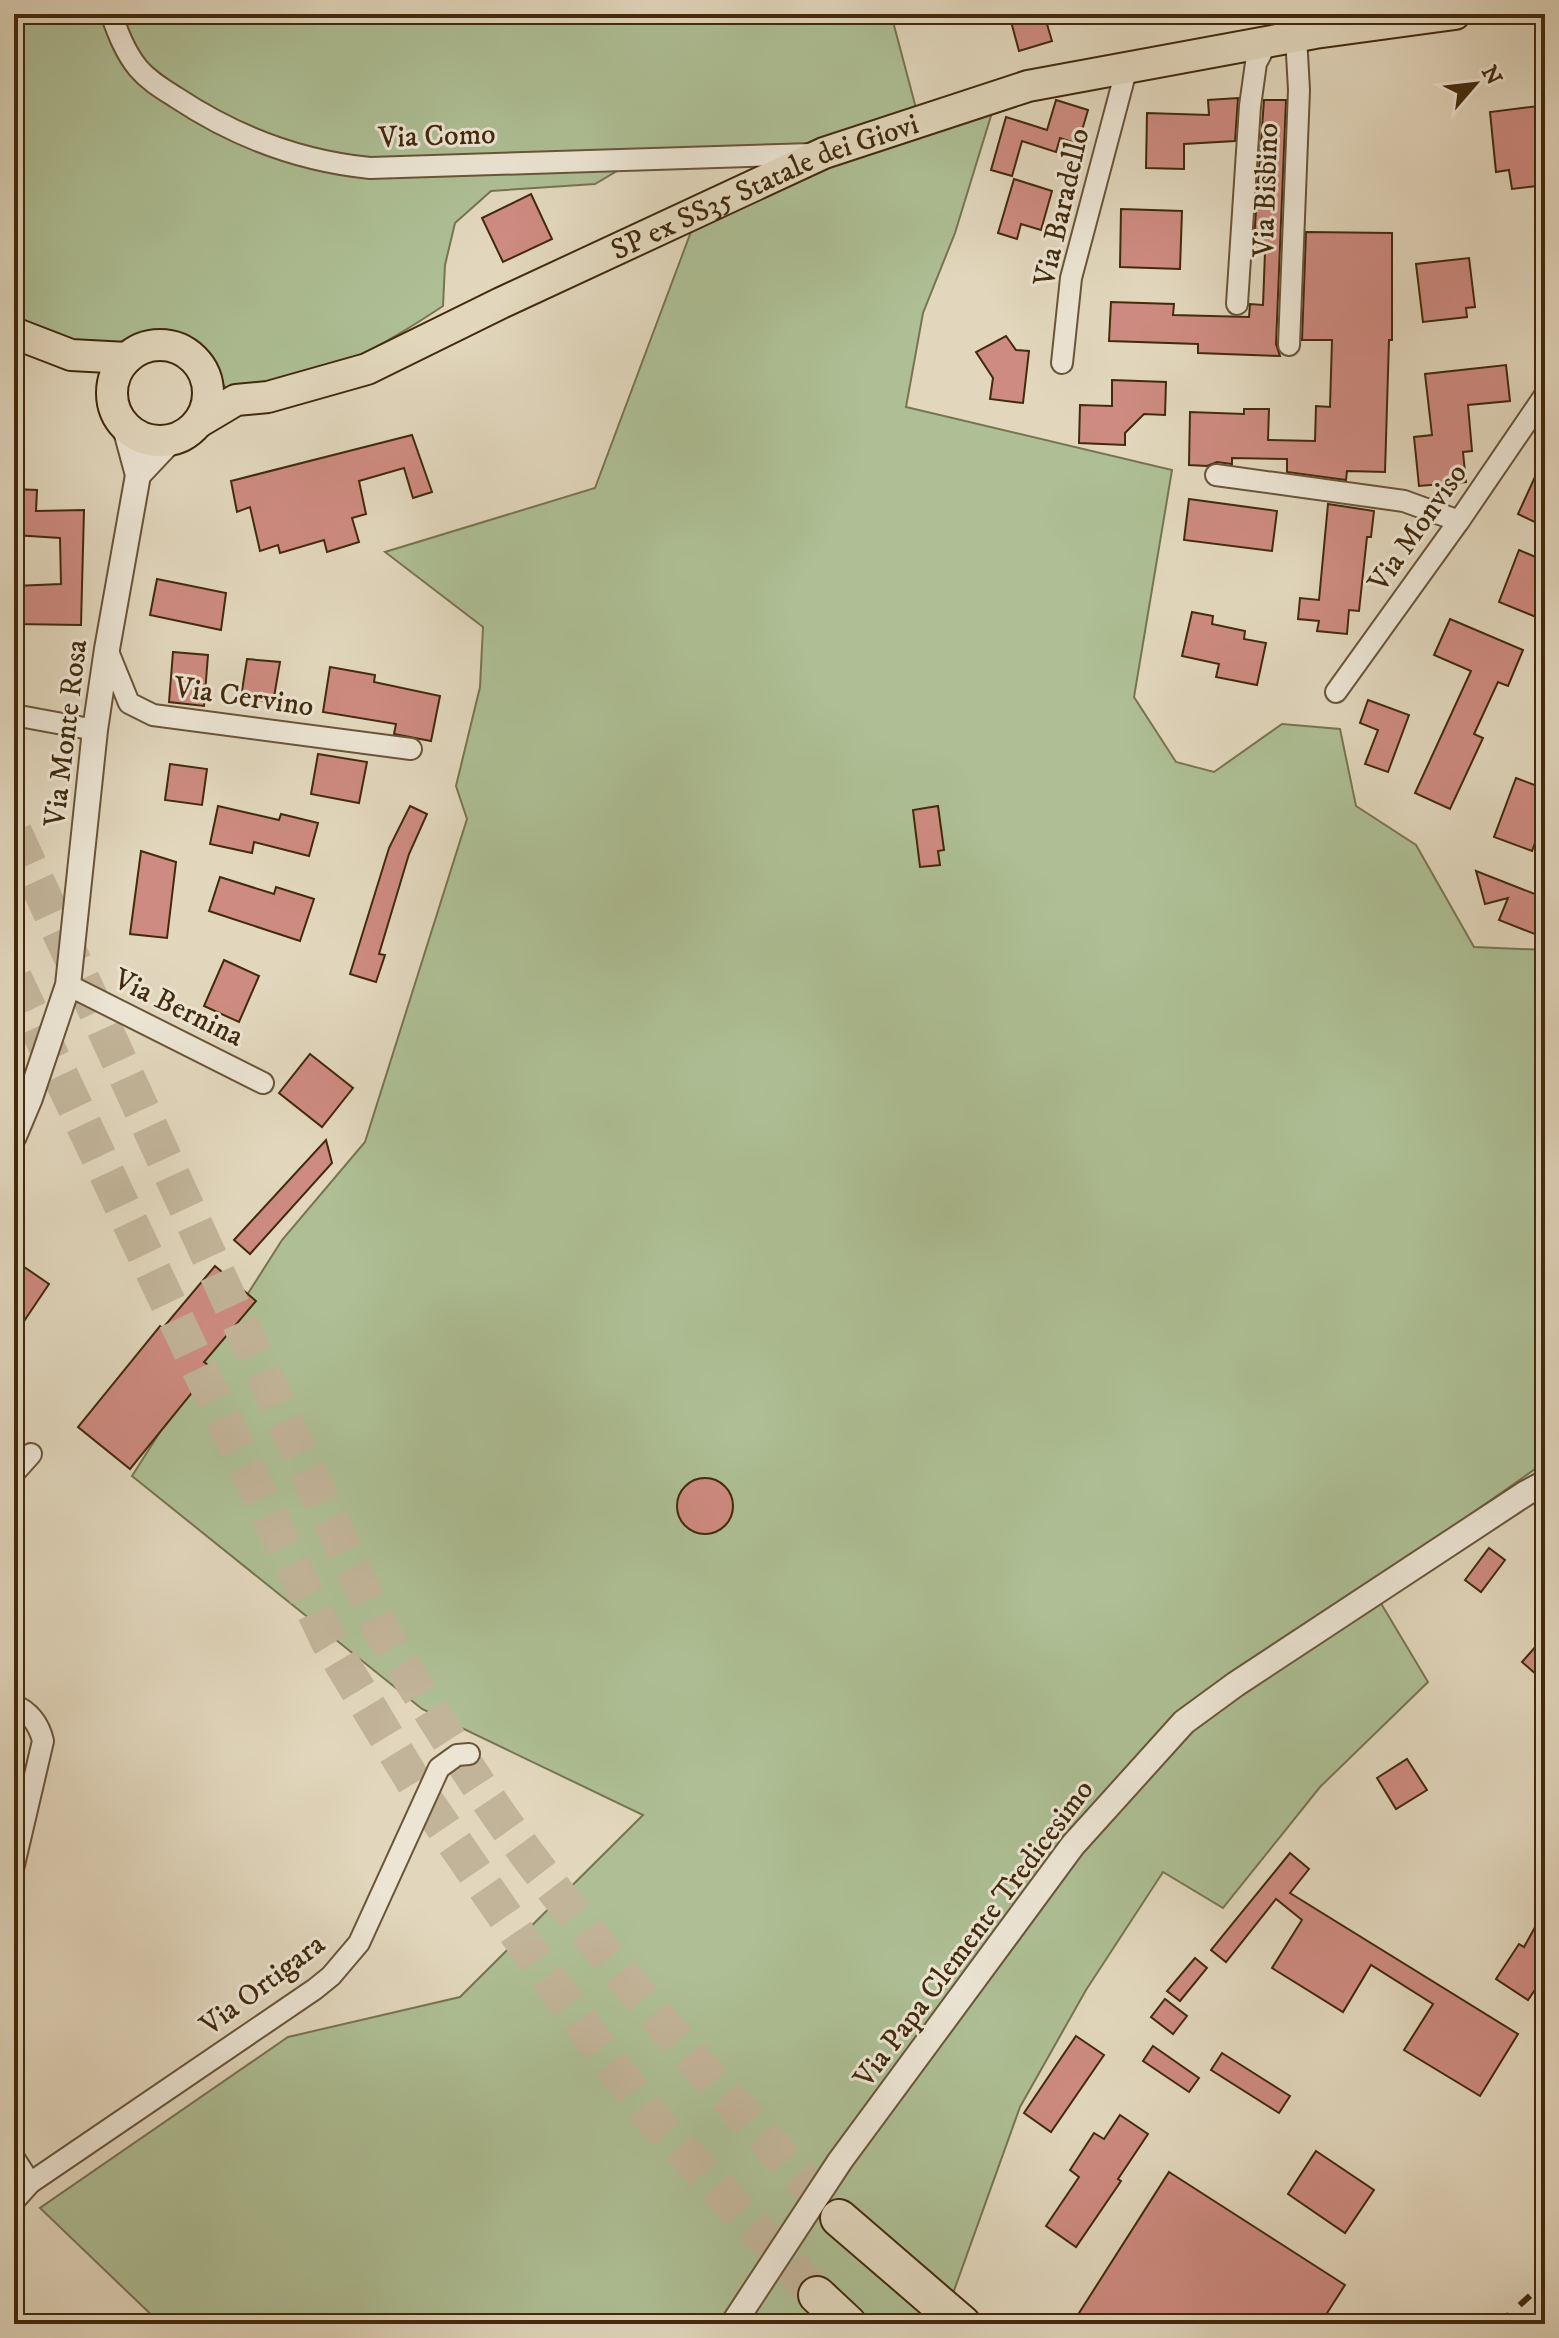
<svg xmlns="http://www.w3.org/2000/svg" width="1559" height="2338" viewBox="0 0 1559 2338" font-family="'IM FELL DW Pica',serif">
<rect width="100%" height="100%" fill="#e2d7bd"/>
<filter id="stains"><feTurbulence type="fractalNoise" baseFrequency=".0025" numOctaves="4"/><feColorMatrix values="0 0 0 0 .2 0 0 0 0 .09 0 0 0 0 .02 0 0 0 .5 -.17"/></filter>
<radialGradient id="worn" r=".72"><stop offset=".6" stop-color="#630" stop-opacity="0"/><stop offset="1" stop-color="#630" stop-opacity=".3"/></radialGradient>
<path fill="#aebf95" stroke="#787450" stroke-width="2" d="M14,14h877l26,98 77,-6 -39,127 -32,80 -17,94 266,63 -38,227 42,65 38,10 68,-48 58,5 16,77 60,39 58,102 71,3v512l-175,123 58,97 -108,105 -97,121 -60,-36 -77,118 -66,117 -78,217h-781l-121,-116 248,-171 172,-40 183,-182 -221,-106 -290,-233 150,-236 83,-98 102,-323 -11,-33 24,-99 3,-60 -98,-75 210,-64 103,-275 105,-49 -169,-3 -39,23 -104,7 -36,32 -10,42 -2,41c-54,36 -114,71 -180,81 -12,1 -25,1 -37,1l-17,-22 -27,-26 -29,-7c-8,5 -19,12 -28,15 -16,5 -98,-19 -111,-31z"/>
<g fill="#ce8b81" stroke="#422a0b" stroke-width="2">
<polygon points="1009,14 1044,14 1052,41 1019,51"/>
<polygon points="1238,98 1235,141 1184,144 1184,169 1146,168 1147,113 1209,115 1208,100"/>
<polygon points="1056,100 1088,110 1078,144 1060,138 1056,152 1022,141 1012,176 991,170 1006,117 1047,130"/>
<polygon points="1264,100 1286,100 1276,344 1280,356 1198,353 1198,344 1109,341 1111,302 1174,304 1173,315 1249,317 1250,304 1263,305 1265,252 1253,252"/>
<polygon points="1539,106 1545,185 1512,189 1509,170 1496,172 1490,112"/>
<polygon points="1014,179 1052,191 1041,230 1021,224 1017,239 998,233"/>
<polygon points="531,194 552,239 503,262 482,218"/>
<polygon points="1121,209 1182,211 1180,269 1120,267"/>
<polygon points="1306,232 1392,233 1392,340 1389,340 1385,472 1347,471 1346,480 1287,472 1287,459 1232,458 1232,464 1217,462 1207,466 1189,465 1190,412 1244,414 1244,409 1269,409 1268,440 1315,441 1316,406 1330,407 1332,340 1302,340"/>
<polygon points="1469,258 1475,307 1466,308 1467,317 1423,322 1416,264"/>
<polygon points="1006,336 1016,350 1029,351 1023,403 990,399 993,378 976,352"/>
<polygon points="1506,365 1510,401 1468,405 1472,451 1463,452 1466,482 1419,486 1414,437 1432,435 1425,374"/>
<polygon points="1112,380 1166,382 1165,415 1144,414 1125,433 1125,445 1079,443 1080,405 1112,406"/>
<polygon points="412,435 432,492 413,498 404,468 359,481 366,514 352,518 359,542 327,552 324,540 280,553 278,545 260,551 250,507 237,512 231,481"/>
<polygon points="1545,455 1545,527 1518,514"/>
<polygon points="14,489 37,490 36,511 84,510 81,625 14,624 14,586 61,584 60,538 14,535"/>
<polygon points="1189,499 1277,511 1272,551 1184,540"/>
<polygon points="1328,504 1374,511 1371,537 1367,537 1359,611 1349,610 1347,634 1317,631 1319,621 1298,619 1300,598 1319,600"/>
<polygon points="1519,550 1545,561 1545,594 1536,617 1499,602"/>
<polygon points="157,579 226,593 221,630 150,615"/>
<polygon points="1192,612 1213,616 1212,624 1245,631 1244,639 1266,643 1257,685 1216,677 1219,664 1182,656"/>
<polygon points="1450,619 1523,650 1508,686 1498,682 1474,734 1483,738 1450,809 1415,793 1471,671 1434,655"/>
<polygon points="173,652 208,655 204,706 169,702"/>
<polygon points="247,659 280,662 273,703 241,697"/>
<polygon points="330,667 375,675 374,682 440,696 431,741 394,734 396,724 323,712"/>
<polygon points="1368,700 1409,715 1388,772 1365,764 1378,730 1360,723"/>
<polygon points="318,754 367,762 359,803 311,794"/>
<polygon points="170,764 207,769 202,805 165,800"/>
<polygon points="1516,778 1545,789 1545,816 1532,851 1494,837"/>
<polygon points="218,806 279,820 281,814 318,823 309,856 254,842 252,853 210,844"/>
<polygon points="410,806 427,814 409,854 379,954 385,955 376,982 350,974 389,848"/>
<polygon points="938,806 944,850 938,851 940,865 920,867 913,810"/>
<polygon points="141,851 176,862 167,938 130,934"/>
<polygon points="1476,871 1545,898 1545,938 1499,920 1508,898 1485,904"/>
<polygon points="220,877 274,894 276,887 314,899 300,941 209,911"/>
<polygon points="224,960 259,976 239,1022 204,1006"/>
<polygon points="310,1054 353,1088 322,1127 279,1093"/>
<polygon points="326,1140 332,1163 250,1254 234,1240"/>
<polygon points="14,1260 49,1284 14,1336"/>
<polygon points="215,1266 256,1301 204,1362 212,1368 130,1469 78,1427 160,1326 163,1328"/>
<circle cx="705" cy="1506" r="28"/>
<polygon points="1489,1548 1505,1560 1481,1592 1465,1580"/>
<polygon points="1545,1636 1545,1682 1522,1662"/>
<polygon points="1407,1759 1427,1790 1396,1809 1377,1778"/>
<polygon points="1290,1853 1309,1869 1290,1893 1518,2034 1480,2096 1404,2050 1433,2004 1371,1965 1343,2012 1272,1968 1302,1920 1276,1899 1226,1962 1211,1950"/>
<polygon points="1545,1909 1545,1975 1528,2000 1496,1979 1519,1944 1524,1947"/>
<polygon points="1195,1958 1207,1968 1180,2001 1167,1991"/>
<polygon points="1165,1999 1187,2016 1173,2034 1151,2017"/>
<polygon points="1076,2036 1104,2055 1051,2132 1024,2113"/>
<polygon points="1153,2046 1199,2078 1189,2092 1143,2061"/>
<polygon points="1222,2053 1290,2096 1279,2113 1211,2070"/>
<polygon points="1120,2115 1148,2134 1118,2179 1121,2181 1076,2247 1046,2226 1079,2177 1070,2170 1094,2133 1104,2139"/>
<polygon points="1316,2151 1374,2190 1345,2233 1288,2194"/>
<polygon points="1169,2172 1345,2285 1320,2324 1072,2324"/>
</g>
<g fill="none" stroke-linecap="round" stroke-linejoin="round">
<g stroke="#c2b499" stroke-width="36" stroke-dasharray="36 18" stroke-linecap="butt">
<path d="M14,832l368,800c52,84 103,169 164,247 91,119 190,231 293,339"/>
<polyline points="14,978 329,1642 423,1797 538,1964 650,2116 817,2295"/>
</g>
<defs>
<g id="minor">
<path d="M111,14c7,19 14,38 27,54 11,13 25,21 39,30 59,39 122,63 193,70l442,-14"/>
<polyline points="1237,304 1250,106 1256,63 1261,54 1260,43"/>
<polyline points="1289,345 1299,90 1296,36"/>
<polyline points="1062,363 1071,278 1127,67"/>
<polyline points="1216,475 1404,501 1459,521"/>
<polyline points="107,649 129,703 153,715 411,749"/>
<polyline points="1336,692 1459,521 1545,395"/>
<polyline points="14,715 95,730"/>
<polyline points="68,985 263,1083"/>
<polyline points="14,1473 31,1454"/>
<path d="M14,1705c16,7 25,19 29,36l-29,124"/>
<polyline points="14,2158 30,2183"/>
<polyline points="14,2201 30,2183 315,1989 331,1976 359,1943 439,1768 457,1755 469,1754"/>
</g>
<g id="tertiary">
<polyline points="138,475 171,440"/>
<polyline points="14,1136 30,1098 68,985 95,730 107,649 138,475 125,427"/>
<polyline points="733,2324 840,2161 1073,1845 1184,1722 1236,1684 1526,1493 1545,1483"/>
</g>
<g id="primary">
<polyline points="14,333 71,355 127,358"/>
<circle cx="160" cy="393" r="48"/>
<path id="s1" d="M199,422l37,-22 32,-3 99,-28 134,-66 323,-150 204,-67 287,-53 140,-19"/>
</g>
<g id="motorway">
<polyline points="839,2218 962,2324"/>
<polyline points="817,2295 848,2324"/>
</g>
</defs>
<use href="#minor" stroke="#6a5538" stroke-width="24"/>
<use href="#tertiary" stroke="#6a5538" stroke-width="28"/>
<use href="#primary" stroke="#422a0b" stroke-width="34"/>
<use href="#motorway" stroke="#422a0b" stroke-width="40"/>
<use href="#minor" stroke="#ece5d4" stroke-width="20"/>
<use href="#tertiary" stroke="#ece5d4" stroke-width="24"/>
<use href="#primary" stroke="#e2d7bd" stroke-width="30"/>
<use href="#motorway" stroke="#e2d7bd" stroke-width="36"/>
<polyline stroke="#422a0b" stroke-width="6" stroke-dasharray="14 14" stroke-linecap="butt" points="1499,2324 1545,2282"/>
</g>
<g text-anchor="middle" stroke-width="6" stroke-linejoin="round" paint-order="stroke">
<g font-size="30" fill="#422a0b" stroke="#ece5d4">
<text transform="translate(437 135) rotate(-2)" y="10">Via Como</text>
<text dy="10" stroke="none"><textPath href="#s1" startOffset="616">SP ex SS35 Statale dei Giovi</textPath></text>
<text transform="translate(1265 190) rotate(-88)" y="10">Via Bisbino</text>
<text transform="translate(1061 207) rotate(-77)" y="10">Via Baradello</text>
<text transform="translate(1417 527) rotate(-55)" y="10">Via Monviso</text>
<text transform="translate(244 696) rotate(8)" y="10">Via Cervino</text>
<text transform="translate(65 733) rotate(-83)" y="10">Via Monte Rosa</text>
<text transform="translate(179 1007) rotate(26)" y="10">Via Bernina</text>
<text transform="translate(973 1933) rotate(-53)" y="10">Via Papa Clemente Tredicesimo</text>
<text transform="translate(262 1984) rotate(-37)" y="10">Via Ortigara</text>
</g>
</g>
<rect width="1559" height="2338" fill="none" stroke="#e2d7bd" stroke-width="48"/>
<rect x="16" y="16" width="1527" height="2306" fill="none" stroke="#422a0b" stroke-width="4"/>
<rect x="24" y="24" width="1511" height="2290" fill="none" stroke="#422a0b" stroke-width="2"/>
<g transform="translate(1475 84) rotate(62)" stroke="#ece5d4" stroke-width="6" paint-order="stroke">
<path d="M0-6L14 30L0 20L-14 30Z" fill="#422a0b"/>
<text y="-12" font-size="22" font-weight="bold" text-anchor="middle" fill="#422a0b">N</text>
</g>
<rect width="100%" height="100%" filter="url(#stains)"/>
<rect width="100%" height="100%" fill="url(#worn)"/>
</svg>
